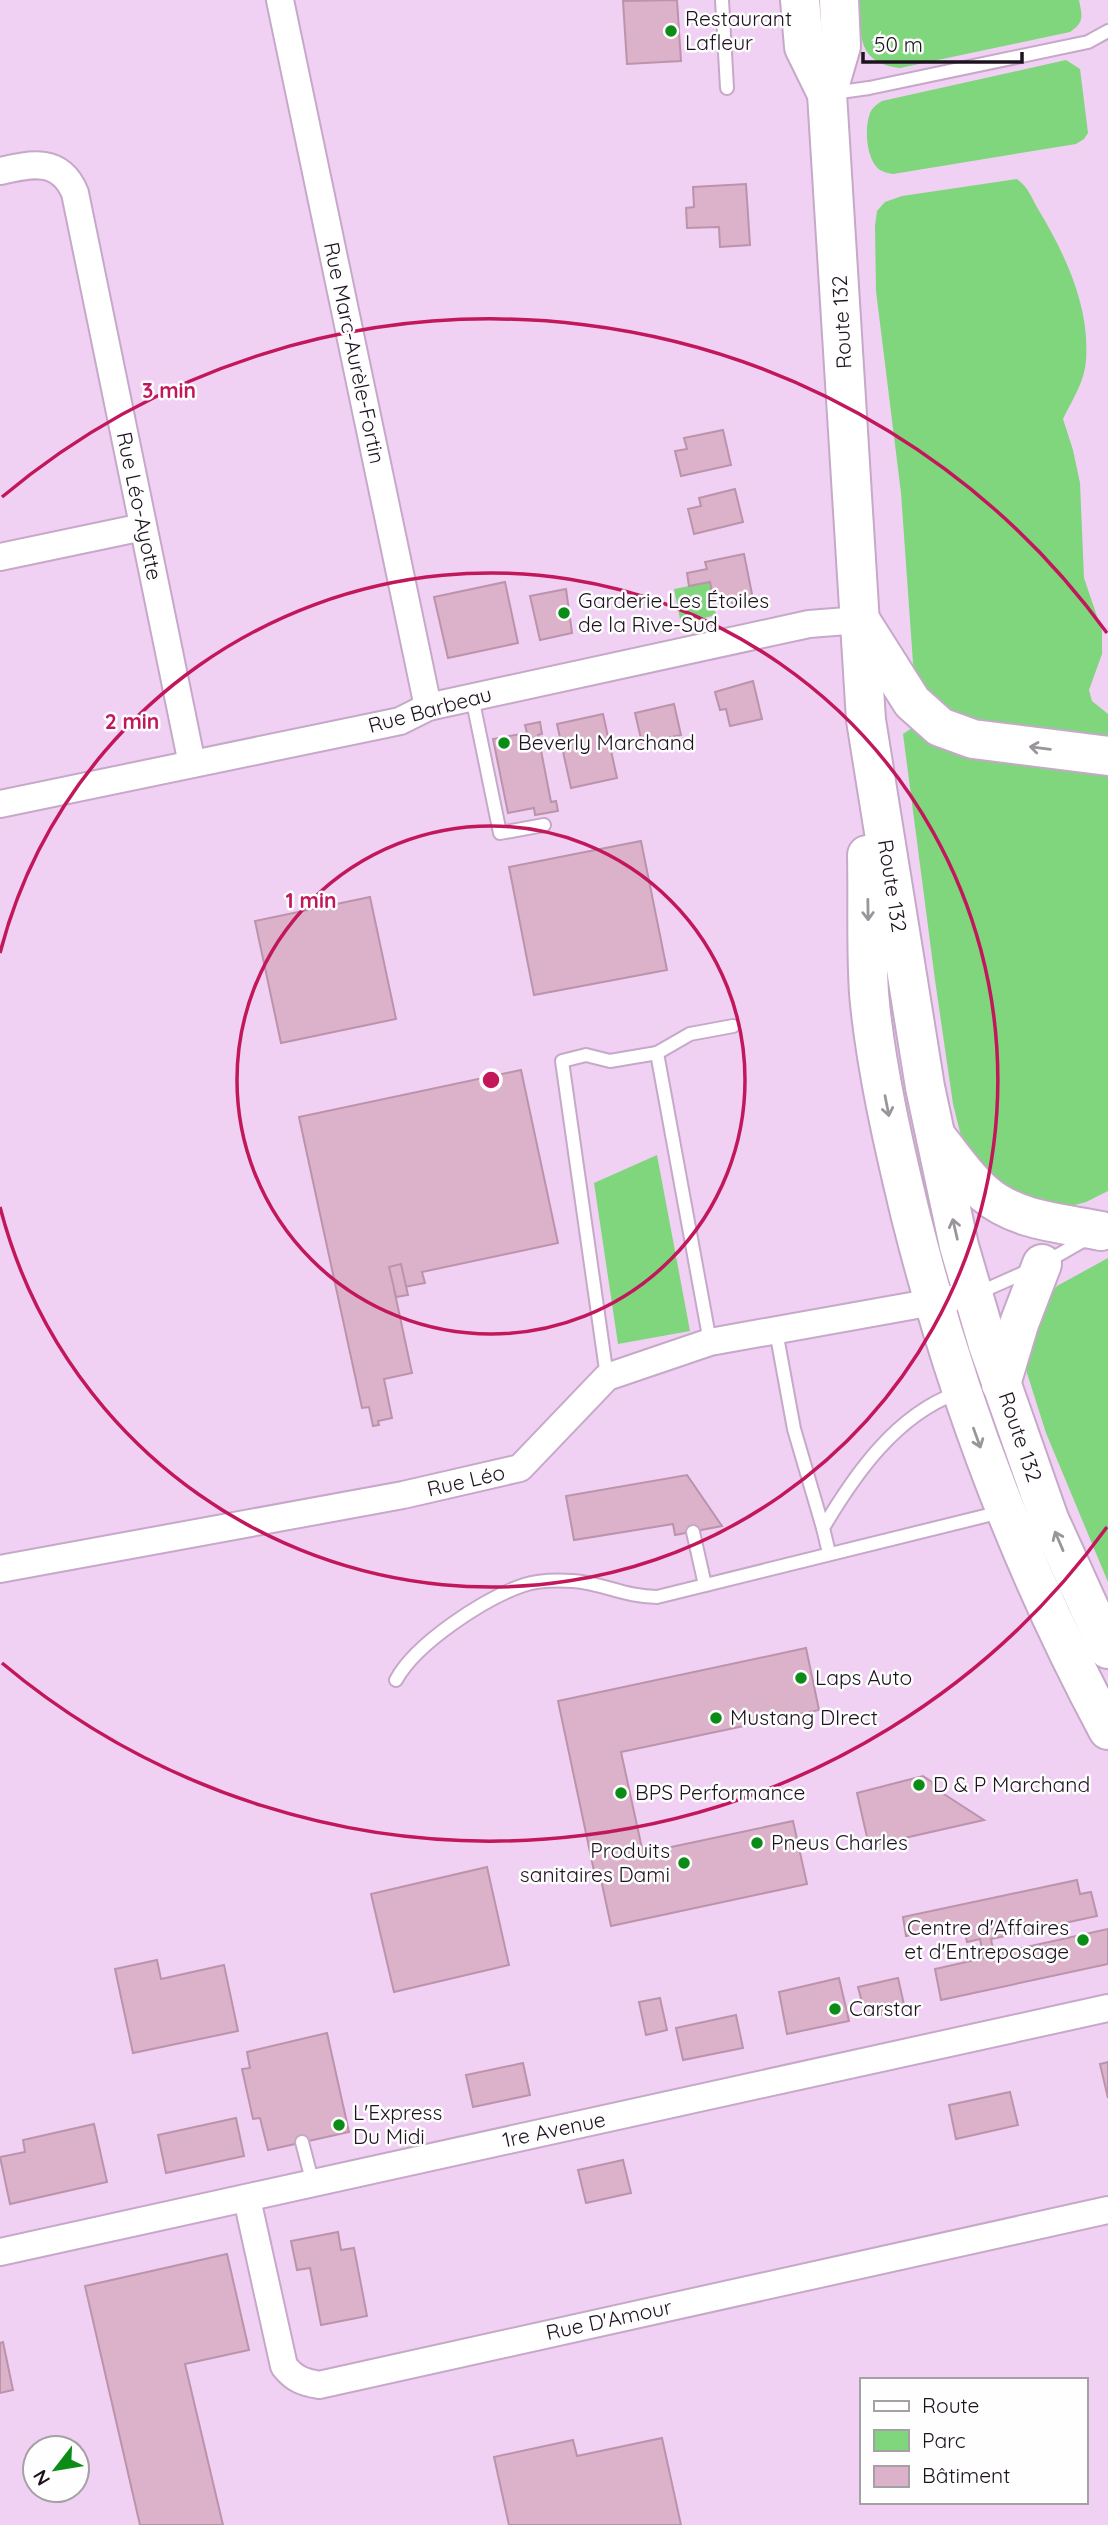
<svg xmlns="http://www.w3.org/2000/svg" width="1108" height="2525" viewBox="0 0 1108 2525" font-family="Quicksand,sans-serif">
<rect width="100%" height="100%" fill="#f0d1f3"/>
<g fill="#7fd67c">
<path d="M858,0h221c3,16 6,22 -9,32l-170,36c-43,-5 -39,-32 -42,-68z"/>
<path d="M1066,60l14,9 8,64 -4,6 -8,5 -183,30c-3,-1 -7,-1 -11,-3 -16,-8 -18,-43 -12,-58 2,-5 7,-9 12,-12z"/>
<path d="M1017,179c12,9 14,18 21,30 27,45 52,97 48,151 -1,21 -14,40 -23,59l10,31 7,33 4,95 18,53v23l-13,36 3,11 16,13v30l-156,-24 -38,-43 -13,-184 -25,-202 -1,-65 2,-15 8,-9 17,-6z"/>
<polygon points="710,582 716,615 681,624 674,589"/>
<polygon points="918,724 1108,765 1108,1191 1086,1202 1064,1208 1000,1193 963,1144 953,1104 935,980 903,734"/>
<polygon points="657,1155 690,1331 618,1344 594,1183"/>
<polygon points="1108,1258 1108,1582 1046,1433 1027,1373 1025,1357 1044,1301 1057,1286"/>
</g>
<g fill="#dbb2c9" stroke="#bb93aa" stroke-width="2">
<polygon points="677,0 681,61 627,64 623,1"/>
<polygon points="746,184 750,245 720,247 719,227 687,228 686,208 694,207 693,187"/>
<polygon points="723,430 731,465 681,476 675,451 687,449 684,438"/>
<polygon points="735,489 743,522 694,534 688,509 701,506 699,498"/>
<polygon points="744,554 753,599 715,607 710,582 689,586 687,573 707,569 705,562"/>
<polygon points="505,582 518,643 448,658 434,597"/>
<polygon points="566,589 572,633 540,640 530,596"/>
<polygon points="753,681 762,719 730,726 726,709 720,710 715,692"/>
<polygon points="674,704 681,735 642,743 635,713"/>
<polygon points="603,714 617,778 571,788 557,724"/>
<polygon points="540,722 542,734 538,735 551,802 556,801 558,811 535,815 534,808 508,813 493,739 527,733 525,725"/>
<polygon points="641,841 667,970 534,995 509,867"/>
<polygon points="370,897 396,1019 281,1043 255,921"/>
<polygon points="521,1070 558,1243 422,1272 425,1283 394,1289 412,1373 384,1379 392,1418 378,1421 379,1425 373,1426 369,1407 362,1408 299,1117"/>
<polygon points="401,1264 408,1295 396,1297 389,1267"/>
<polygon points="687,1475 722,1526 675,1535 673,1524 574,1540 566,1496"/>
<polygon points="806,1648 819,1710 621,1752 643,1853 793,1821 807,1884 611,1926 599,1870 594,1871 558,1701"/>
<polygon points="923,1776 932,1782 933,1787 984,1820 869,1846 857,1793"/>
<polygon points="487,1867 509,1965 394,1992 371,1894"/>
<polygon points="1077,1880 1080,1894 1091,1892 1097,1916 991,1939 994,1954 1108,1929 1108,1964 941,2000 935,1969 984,1958 980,1939 967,1942 963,1924 906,1936 903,1917"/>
<polygon points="157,1960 161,1979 224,1965 238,2031 133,2053 115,1969"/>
<polygon points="839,1978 849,2021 787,2034 779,1992"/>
<polygon points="898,1978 905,2009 875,2016 874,2012 865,2014 858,1987"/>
<polygon points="660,1998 667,2030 646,2035 639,2002"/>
<polygon points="736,2015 743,2048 683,2060 676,2028"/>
<polygon points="327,2033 349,2132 268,2150 260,2118 253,2119 242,2069 250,2068 247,2052"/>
<polygon points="1108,2062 1108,2098 1100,2064"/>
<polygon points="523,2063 530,2095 473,2107 466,2075"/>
<polygon points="1010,2092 1018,2125 956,2139 949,2105"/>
<polygon points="236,2118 244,2156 166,2173 158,2135"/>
<polygon points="94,2124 107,2182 10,2204 0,2157 25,2152 23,2140"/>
<polygon points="623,2160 631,2193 586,2203 578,2170"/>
<polygon points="338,2232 341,2250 354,2248 367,2316 321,2325 310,2268 297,2270 291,2241"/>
<polygon points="227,2254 249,2350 185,2364 223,2525 140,2525 85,2286"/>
<polygon points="3,2342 13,2390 0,2393 0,2343"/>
<polygon points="662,2438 681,2525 509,2525 494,2457 573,2440 577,2456"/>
</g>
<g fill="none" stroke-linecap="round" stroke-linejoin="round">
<defs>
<g id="service">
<polyline points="722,0 727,88"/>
<polyline points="833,93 869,88 1088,42 1108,31"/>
<polyline points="472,697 500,833 544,825"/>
<polyline points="657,1053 690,1034 733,1026"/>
<polyline points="1046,1262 1088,1238"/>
<polyline points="976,1294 1030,1270"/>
<polyline points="776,1331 794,1429 823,1528"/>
<polyline points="607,1377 562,1061 586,1055 610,1061 657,1053 710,1342"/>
<polyline points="693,1532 705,1585"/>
<path d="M829,1553l-6,-25c32,-54 73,-113 134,-135"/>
<path d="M396,1680c20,-37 89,-82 128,-95 15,-5 33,-5 49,-4 29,2 53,16 84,16l344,-85"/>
<polyline points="302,2142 313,2184"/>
</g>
<g id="minor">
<polyline points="280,0 428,707"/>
<path d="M0,171c31,-7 60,-14 75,22l117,571"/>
<polyline points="0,557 143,527"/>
<polyline points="0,804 386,724 400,721 428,707 809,624 860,620"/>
<polyline points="0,1569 403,1495 520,1468 607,1377 710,1342 950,1299"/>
<path d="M247,2199l37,167c10,13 19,16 35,19l789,-175"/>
<polyline points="0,2252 1108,2008"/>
</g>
<g id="trunk">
<polyline points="800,0 804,47 827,94"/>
<polyline points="839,0 841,46 827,94 866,720 925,1087 959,1246 988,1345 1049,1519 1108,1649"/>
<polyline points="862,623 912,702 940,727 973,739 1108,756"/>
<path d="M867,855c1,45 -1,92 2,138 6,71 25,154 42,224 45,179 110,351 197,513"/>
<path d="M938,1139c15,18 28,39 46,54 32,28 77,30 117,38"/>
<polyline points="1001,1384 1019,1324 1042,1264"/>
</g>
</defs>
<use href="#service" stroke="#c6a8c9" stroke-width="16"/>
<use href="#minor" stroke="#c6a8c9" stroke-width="30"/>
<use href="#trunk" stroke="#c6a8c9" stroke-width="42"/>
<use href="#service" stroke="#fff" stroke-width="12"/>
<use href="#minor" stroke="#fff" stroke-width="26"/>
<use href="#trunk" stroke="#fff" stroke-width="38"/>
</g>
<defs><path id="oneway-shaft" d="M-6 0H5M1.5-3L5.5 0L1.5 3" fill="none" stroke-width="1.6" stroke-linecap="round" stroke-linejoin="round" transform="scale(1.75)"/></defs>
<g stroke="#99959a">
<use href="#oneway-shaft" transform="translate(1040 748) rotate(-173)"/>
<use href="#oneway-shaft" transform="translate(868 910) rotate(89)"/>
<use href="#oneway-shaft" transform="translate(887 1106) rotate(79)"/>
<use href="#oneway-shaft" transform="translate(955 1229) rotate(-103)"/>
<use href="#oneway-shaft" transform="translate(977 1438) rotate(70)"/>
<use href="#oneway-shaft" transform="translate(1059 1541) rotate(-113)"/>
</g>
<g fill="none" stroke="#c2185b" stroke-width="3.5">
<circle cx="491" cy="1080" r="254"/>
<path d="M0 953A507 507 0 1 1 0 1207"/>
<path d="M1107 1527A761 761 0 0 1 2 1663M2 497A761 761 0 0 1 1107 633"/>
</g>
<g fill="#0b8c17" stroke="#fefefe" stroke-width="2.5">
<circle cx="671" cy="31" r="7"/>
<circle cx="564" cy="613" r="7"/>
<circle cx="504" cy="743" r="7"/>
<circle cx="801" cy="1678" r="7"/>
<circle cx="716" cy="1718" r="7"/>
<circle cx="919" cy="1785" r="7"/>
<circle cx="621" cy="1793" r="7"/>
<circle cx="757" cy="1843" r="7"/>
<circle cx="684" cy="1863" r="7"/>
<circle cx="1083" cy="1940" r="7"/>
<circle cx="835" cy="2009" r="7"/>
<circle cx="339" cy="2125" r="7"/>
</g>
<g text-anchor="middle" stroke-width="5" stroke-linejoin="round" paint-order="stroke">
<g font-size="21" fill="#1d131e" stroke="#fefefe" text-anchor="start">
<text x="685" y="26">Restaurant<tspan x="685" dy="24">Lafleur</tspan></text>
<text x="578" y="608">Garderie Les Étoiles<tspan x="578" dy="24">de la Rive-Sud</tspan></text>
<text x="518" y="750">Beverly Marchand</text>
<text x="815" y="1685">Laps Auto</text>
<text x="730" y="1725">Mustang DIrect</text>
<text x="933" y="1792">D &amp; P Marchand</text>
<text x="635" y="1800">BPS Performance</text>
<text x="771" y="1850">Pneus Charles</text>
<text x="670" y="1858" text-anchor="end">Produits<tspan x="670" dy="24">sanitaires Dami</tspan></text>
<text x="1069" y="1935" text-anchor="end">Centre d'Affaires<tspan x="1069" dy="24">et d'Entreposage</tspan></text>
<text x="849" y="2016">Carstar</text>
<text x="353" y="2120">L'Express<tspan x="353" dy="24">Du Midi</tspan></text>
</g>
<g font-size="21" fill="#1d131e" stroke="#fefefe">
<text transform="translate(842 322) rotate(-93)" y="7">Route 132</text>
<text transform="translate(354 353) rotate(78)" y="7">Rue Marc-Aurèle-Fortin</text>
<text transform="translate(139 506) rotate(78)" y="7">Rue Léo-Ayotte</text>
<text transform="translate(430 710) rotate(-15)" y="7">Rue Barbeau</text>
<text transform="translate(892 886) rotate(81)" y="7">Route 132</text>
<text transform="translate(1020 1437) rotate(71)" y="7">Route 132</text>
<text transform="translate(466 1481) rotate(-13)" y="7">Rue Léo</text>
<text transform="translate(554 2130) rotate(-12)" y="7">1re Avenue</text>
<text transform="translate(609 2320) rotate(-12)" y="7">Rue D'Amour</text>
</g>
</g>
<circle cx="491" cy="1080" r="10" fill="#c2185b" stroke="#fefefe" stroke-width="3.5"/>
<g font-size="21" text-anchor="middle" font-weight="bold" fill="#c2185b" stroke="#fefefe" stroke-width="5" stroke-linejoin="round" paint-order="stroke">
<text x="169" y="398">3 min</text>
<text x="132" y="729">2 min</text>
<text x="311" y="908">1 min</text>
</g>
<rect x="860" y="2378" width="228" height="126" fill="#fefefe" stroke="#a4a0a4" stroke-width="2"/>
<rect x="874" y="2401" width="35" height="10" fill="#ffffff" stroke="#a4a0a4" stroke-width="2"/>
<text x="922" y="2413" font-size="21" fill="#1d131e">Route</text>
<rect x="874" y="2430" width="35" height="21" fill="#7fd67c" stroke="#a4a0a4" stroke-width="2"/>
<text x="922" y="2448" font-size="21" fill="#1d131e">Parc</text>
<rect x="874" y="2466" width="35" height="21" fill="#dbb2c9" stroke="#a4a0a4" stroke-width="2"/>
<text x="922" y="2483" font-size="21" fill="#1d131e">Bâtiment</text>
<g transform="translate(56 2469) rotate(239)"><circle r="33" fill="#fefefe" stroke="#a4a0a4" stroke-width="2"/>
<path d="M0-5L12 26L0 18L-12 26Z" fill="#0b8c17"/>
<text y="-10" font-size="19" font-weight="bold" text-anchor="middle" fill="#1d131e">N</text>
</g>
<path d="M863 52v10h159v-10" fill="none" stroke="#1d131e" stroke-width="3.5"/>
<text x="874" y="52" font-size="21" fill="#1d131e" stroke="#fefefe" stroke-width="5" paint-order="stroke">50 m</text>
</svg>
